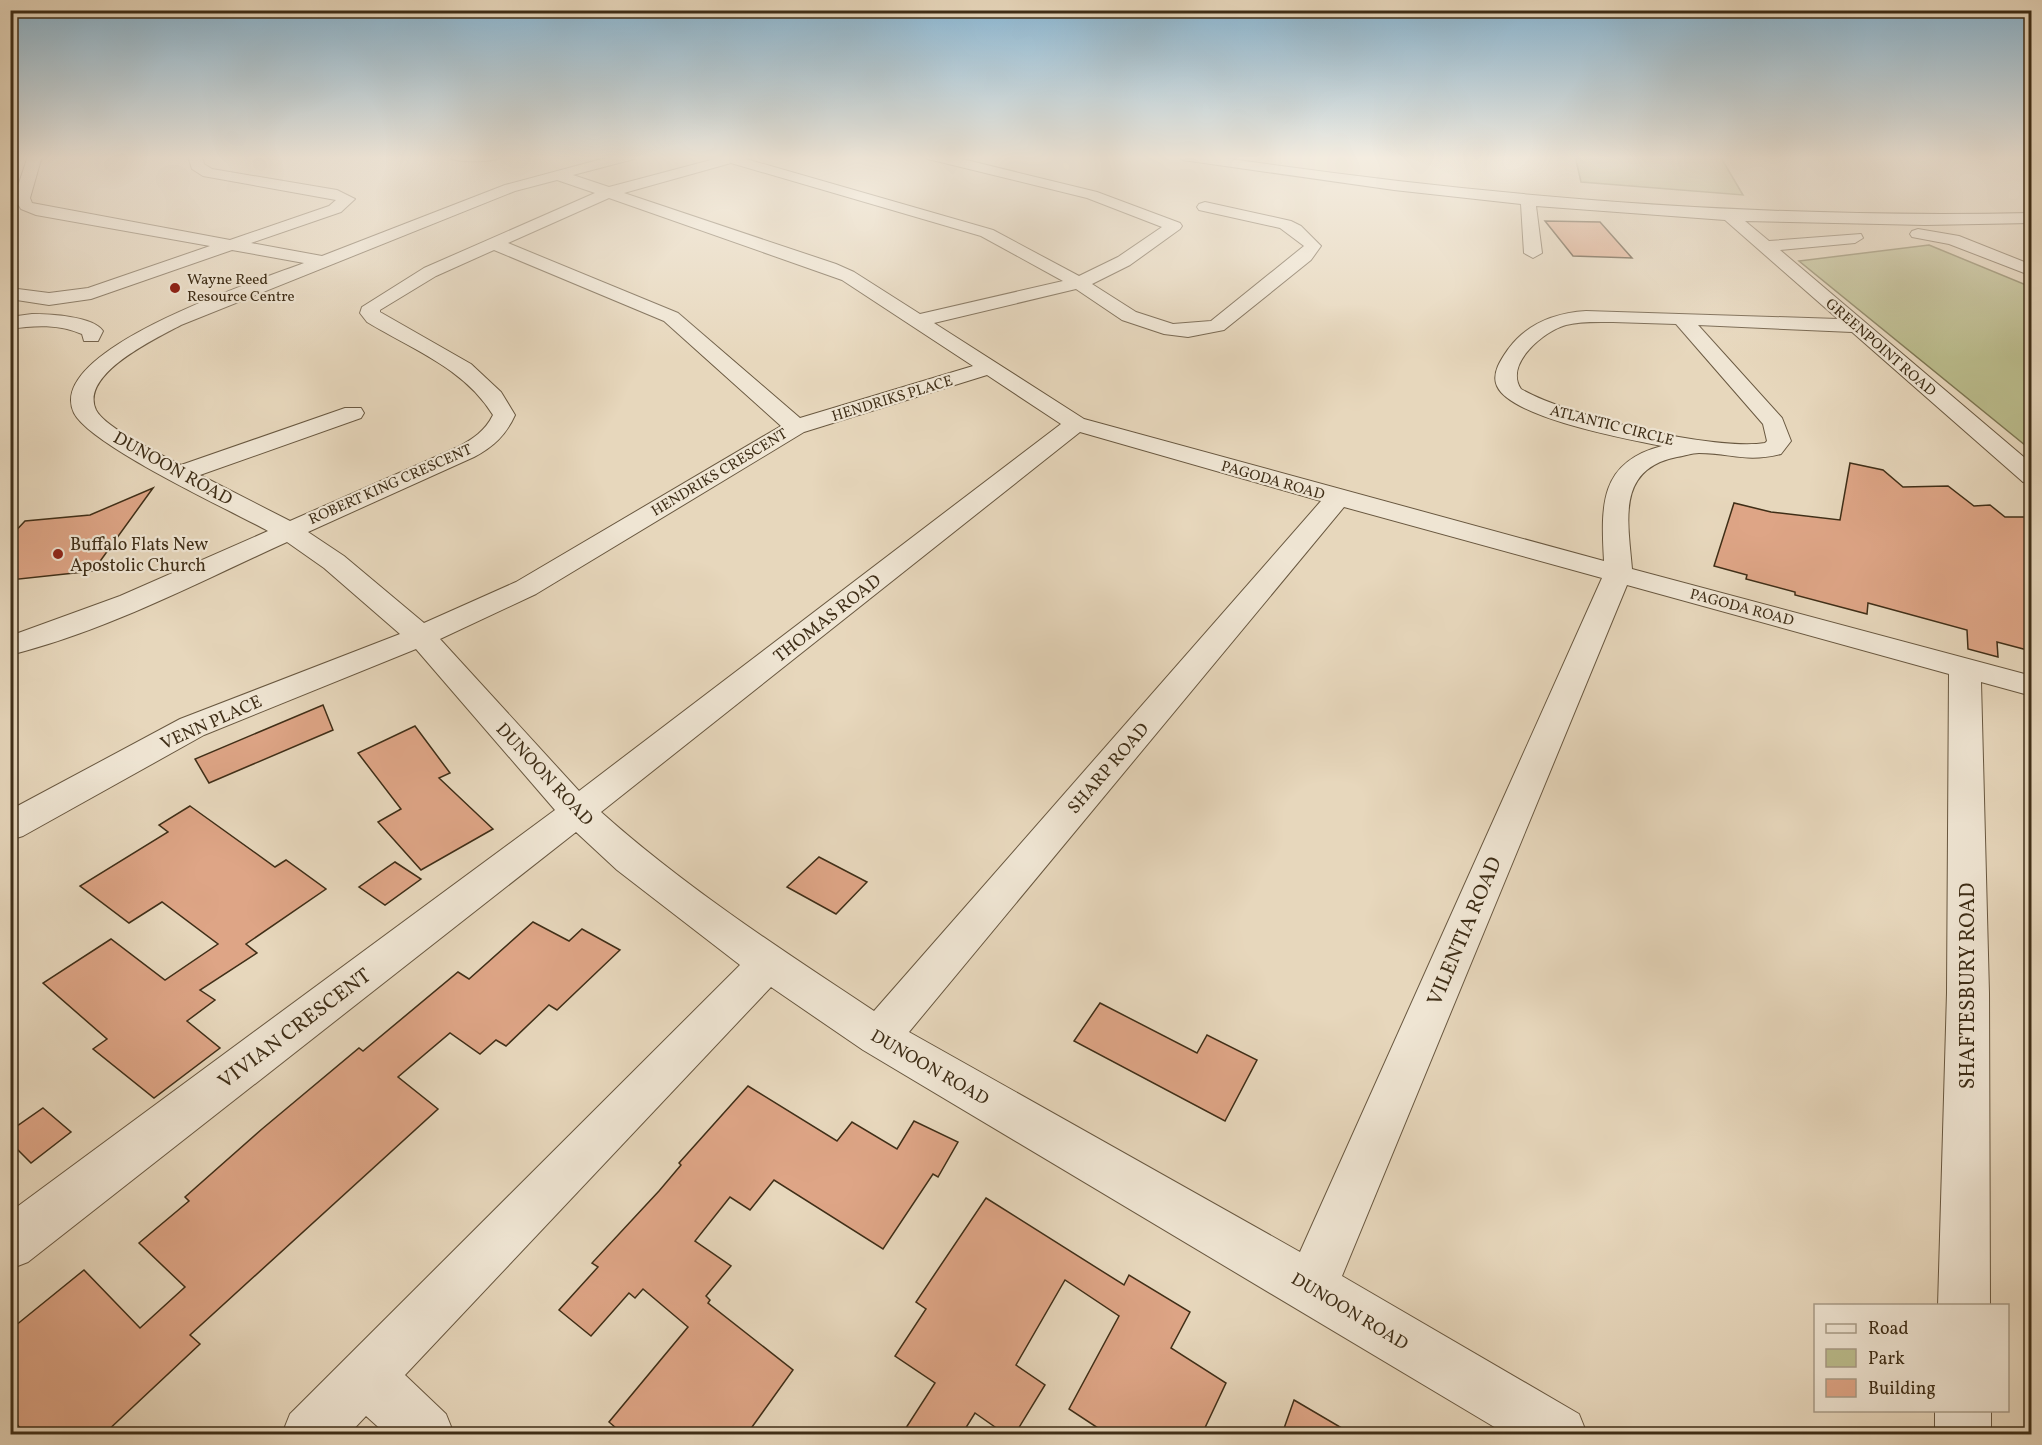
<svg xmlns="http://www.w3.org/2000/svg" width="2042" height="1445" viewBox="0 0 2042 1445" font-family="Vollkorn,serif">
<rect width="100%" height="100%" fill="#e7d7bc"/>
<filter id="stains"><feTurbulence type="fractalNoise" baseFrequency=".00333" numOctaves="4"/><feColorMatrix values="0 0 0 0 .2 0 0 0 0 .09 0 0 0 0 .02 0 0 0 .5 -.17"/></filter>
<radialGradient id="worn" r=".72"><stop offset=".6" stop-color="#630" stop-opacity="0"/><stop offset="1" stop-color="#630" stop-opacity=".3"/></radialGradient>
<g fill="#bbbd8d" stroke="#7d7652" stroke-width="1.5">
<polygon points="1575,156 1720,156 1743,195 1581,182"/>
<polygon points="1929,245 2031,287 2031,450 1799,261"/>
</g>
<g fill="#dea586" stroke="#3f2e17" stroke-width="1.5">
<polygon points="1545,221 1600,222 1632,258 1573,256"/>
<polygon points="1850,463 1883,470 1903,487 1948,486 1974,506 1990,505 2005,517 2031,517 2031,651 1997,642 1998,657 1968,649 1967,630 1868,603 1867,614 1795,595 1795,592 1746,579 1747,575 1714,566 1734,503 1771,512 1840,520"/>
<polygon points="153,488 93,571 10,580 10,537 25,521 90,515"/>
<polygon points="323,705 333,730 209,783 195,759"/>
<polygon points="415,726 450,773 439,778 493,829 421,870 378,822 401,809 358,753"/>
<polygon points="190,806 275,867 286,860 326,889 246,944 257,953 200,990 215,1000 187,1021 220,1048 154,1098 93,1049 107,1039 43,983 111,939 165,980 218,944 162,902 129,923 80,886 168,832 159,825"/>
<polygon points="819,857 867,882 836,914 787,887"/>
<polygon points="395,862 421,879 385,905 359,887"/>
<polygon points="533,922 569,941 582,929 620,950 557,1010 549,1005 506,1046 496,1040 480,1054 450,1033 398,1077 438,1109 190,1335 200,1344 104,1434 25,1434 10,1416 10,1330 84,1270 140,1328 185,1287 139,1243 189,1201 185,1197 262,1129 359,1048 363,1051 458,972 469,979"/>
<polygon points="1100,1003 1197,1053 1207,1035 1257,1060 1225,1121 1074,1041"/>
<polygon points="748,1086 837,1141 852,1122 897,1149 914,1121 958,1142 938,1177 933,1174 883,1249 774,1180 750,1210 730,1197 695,1241 731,1266 706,1296 710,1300 708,1303 793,1370 747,1434 623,1434 609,1422 688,1327 643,1289 635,1298 629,1293 591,1336 559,1310 598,1267 592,1263 659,1191 681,1165 679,1163"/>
<polygon points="43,1108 71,1132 31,1163 10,1142 10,1131"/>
<polygon points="986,1198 1124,1285 1129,1275 1190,1312 1171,1348 1226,1383 1202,1434 1107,1434 1069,1409 1119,1316 1065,1280 1016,1365 1045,1385 1015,1434 1005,1434 975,1413 962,1434 902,1434 935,1383 895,1356 926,1309 916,1302"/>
<polygon points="1294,1400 1352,1434 1282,1434"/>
</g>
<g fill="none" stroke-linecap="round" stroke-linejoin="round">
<defs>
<g id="minor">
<path d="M28,156h14l-12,42 2,5 198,37 99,-34 7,-6 -133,-24 -11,-7 -4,-13h14l2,8 8,5 125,21 18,9 -14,13 -90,31 71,13 183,-71 108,-29h23l-2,3 -61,16 36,12 117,-31h23l-3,3 247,71 86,46 39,-19 44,-30 -75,-29 -159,-39 -2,-3h24l147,36 83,31 2,3 -2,3 -50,36 -38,19 44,28 37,12 38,-3 93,-75 -24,-18 -81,-18 -2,-3 2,-3 6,-2 86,19 10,5 20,20 -10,14 -87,70 -36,7 -24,-3 -42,-14 -46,-31 -142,34 150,96 520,142c-3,-55 -5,-99 58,-115 -34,-7 -151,-28 -165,-60 -6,-13 5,-28 12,-38 19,-25 46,-35 77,-37l252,8 -113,-99 -189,-14 6,47 -9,5 -9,-5 -3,-49 -127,-14 -211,-30 -7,-4h35c275,41 542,63 821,57v10l-107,2 -180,-4 24,20 92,-7 2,4 -8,5 -75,7 252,214v20l-9,-2 -171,-150 -154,-7 84,93 9,23 -10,13c-36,9 -49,-1 -82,-1 -7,0 -15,3 -22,4 -61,12 -49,64 -45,112l400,107v20l-51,-14 8,311 1,313h-52l9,-313 2,-319 -322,-89 -285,691 237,138 8,20h-81l-643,-384 -92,-63 -366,388 41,39 8,20h-68l-20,-18 -17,18h-67l8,-20 450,-449 -123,-95 -41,-38 -548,430 -18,7v-57l545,-402 -139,-161 -212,86 -181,101 -13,4v-30l170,-91 220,-85 -76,-66 -37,-26c-90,41 -181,89 -277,113v-19l110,-40 148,-65c-38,-21 -177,-85 -194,-118 -31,-64 189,-134 230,-150l-72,-13 -141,49 -42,6 -39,-6v-11l39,5 39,-5 122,-42 -174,-31 -15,-6 -7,-11zM731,163l250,73 82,45 -143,33 -66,-42 -18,-8 -212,-71zM557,180l38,13 -171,75 -62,39 -2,6 7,9c46,28 97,46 126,93 -8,16 -20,24 -35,32l-168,74 -90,-46 161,-57 3,-5 -3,-5h-16l-164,57c-19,-10 -76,-37 -85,-55 -17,-36 61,-72 85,-85l334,-134zM609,198l233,82 131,86 -173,52 -122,-105 -170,-70zM494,250l170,71 117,105 -265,156 -92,41 -80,-67 -36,-24 166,-75c19,-10 32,-22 41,-42l-14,-23 -30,-28 -91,-52v-2l56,-34zM1613,322l63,2 87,100 4,17 -2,2c-52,8 -198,-27 -244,-54 -17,-25 23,-58 45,-64 15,-4 32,-3 47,-3zM987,375l74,49 -482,367 -139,-152 96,-45 268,-162zM1080,432l241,69 -447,510c-94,-62 -189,-124 -273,-199zM1344,507l258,71 -302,674 -391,-220z"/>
<path d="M446,156h56c-7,7 -49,7 -56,0z"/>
<polygon points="1918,229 1959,236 2032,265 2032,276 1949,244 1912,237 1910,234 1912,231"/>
<path d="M32,314c17,0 61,2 71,17l-5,10h-14l-2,-7c-23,-10 -47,-9 -72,-5v-12z"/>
<rect x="1935" y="1410" width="56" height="24"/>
</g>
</defs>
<use href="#minor" stroke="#695840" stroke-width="2"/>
<use href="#minor" fill="#efe5d3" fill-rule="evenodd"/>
</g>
<linearGradient id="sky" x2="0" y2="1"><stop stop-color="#87b6d4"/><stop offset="0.44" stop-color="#f4ede1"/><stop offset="1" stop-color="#f4ede1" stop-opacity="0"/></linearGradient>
<rect width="2042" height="358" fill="url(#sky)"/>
<g fill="#8f2418" stroke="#efe5d3" stroke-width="2">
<circle cx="175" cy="288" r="6"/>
<circle cx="58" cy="554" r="6"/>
</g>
<g text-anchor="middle" stroke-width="4.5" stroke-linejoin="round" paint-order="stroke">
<g font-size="15" fill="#3f2e17" stroke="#efe5d3" text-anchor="start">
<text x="187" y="284">Wayne Reed<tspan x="187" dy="17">Resource Centre</tspan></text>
</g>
<g font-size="15" fill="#3f2e17" stroke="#efe5d3">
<text transform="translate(1881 347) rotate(41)" y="5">GREENPOINT ROAD</text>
<text transform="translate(892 398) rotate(-17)" y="5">HENDRIKS PLACE</text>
<text transform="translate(1612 425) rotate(14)" y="5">ATLANTIC CIRCLE</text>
<text transform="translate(719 472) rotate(-31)" y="5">HENDRIKS CRESCENT</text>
<text transform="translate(1273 480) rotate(16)" y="5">PAGODA ROAD</text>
<text transform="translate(390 484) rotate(-24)" y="5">ROBERT KING CRESCENT</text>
<text transform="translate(1742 607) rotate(15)" y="5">PAGODA ROAD</text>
</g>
<g font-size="18" fill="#3f2e17" stroke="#efe5d3">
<text transform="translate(173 468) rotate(29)" y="6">DUNOON ROAD</text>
<text transform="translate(827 618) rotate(-38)" y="6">THOMAS ROAD</text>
<text transform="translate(211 722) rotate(-24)" y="6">VENN PLACE</text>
<text transform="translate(1108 768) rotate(-49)" y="6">SHARP ROAD</text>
<text transform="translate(545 774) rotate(47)" y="6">DUNOON ROAD</text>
<text transform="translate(930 1067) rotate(30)" y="6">DUNOON ROAD</text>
<text transform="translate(1350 1311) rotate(31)" y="6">DUNOON ROAD</text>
</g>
<g font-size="18" fill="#3f2e17" stroke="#efe5d3" text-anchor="start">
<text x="70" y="550">Buffalo Flats New<tspan x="70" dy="21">Apostolic Church</tspan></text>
</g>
<g font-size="21" fill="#3f2e17" stroke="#efe5d3">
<text transform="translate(1464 931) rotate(-67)" y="7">VILENTIA ROAD</text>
<text transform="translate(1967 986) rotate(-90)" y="7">SHAFTESBURY ROAD</text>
<text transform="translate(294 1028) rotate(-37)" y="7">VIVIAN CRESCENT</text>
</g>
</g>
<rect width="2042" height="1445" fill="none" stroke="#e7d7bc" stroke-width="36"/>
<rect x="12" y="12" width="2018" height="1421" fill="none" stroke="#3f2e17" stroke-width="3"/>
<rect x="18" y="18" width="2006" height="1409" fill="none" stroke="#3f2e17" stroke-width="1.5"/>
<rect x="1814" y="1304" width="195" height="108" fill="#efe5d3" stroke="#a99c88" stroke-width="1.5"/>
<rect x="1826" y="1324" width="30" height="9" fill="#efe5d3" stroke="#a99c88" stroke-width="1.5"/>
<text x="1868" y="1334" font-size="18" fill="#3f2e17">Road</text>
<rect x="1826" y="1349" width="30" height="18" fill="#bbbd8d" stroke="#a99c88" stroke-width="1.5"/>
<text x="1868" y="1364" font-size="18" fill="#3f2e17">Park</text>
<rect x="1826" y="1379" width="30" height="18" fill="#dea586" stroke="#a99c88" stroke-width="1.5"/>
<text x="1868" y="1394" font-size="18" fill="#3f2e17">Building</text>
<rect width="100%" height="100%" filter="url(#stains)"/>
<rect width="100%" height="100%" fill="url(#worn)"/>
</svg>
